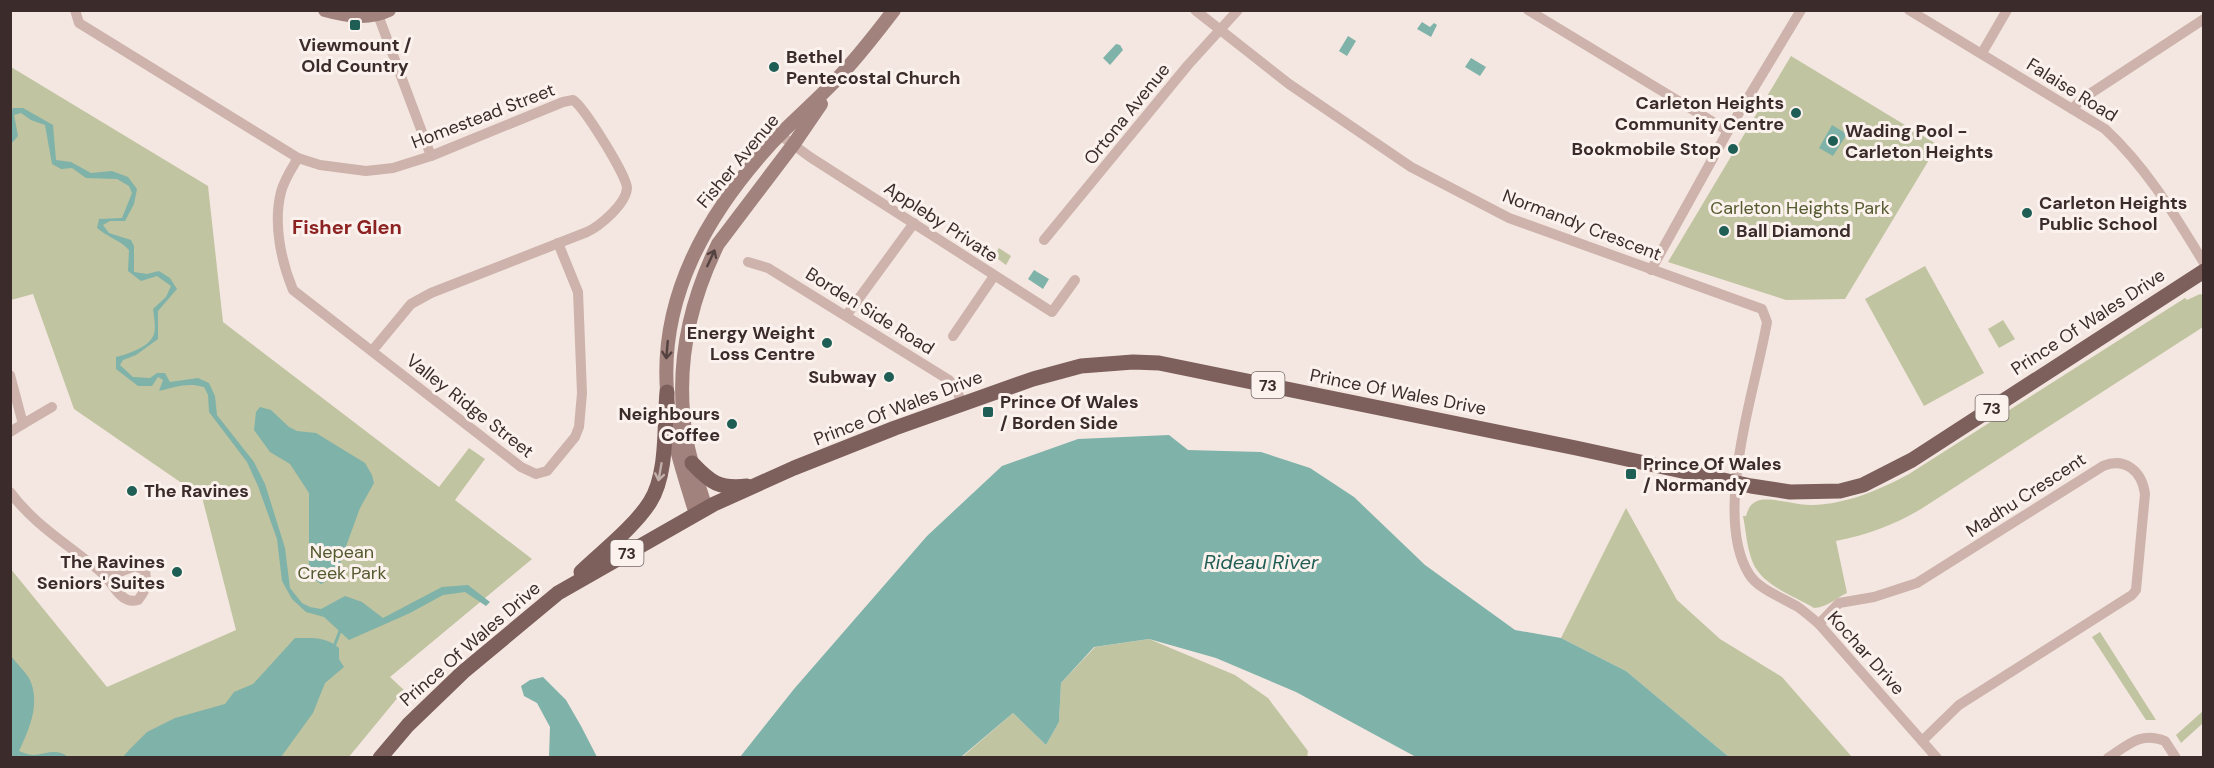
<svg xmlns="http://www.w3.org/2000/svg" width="2214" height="768" viewBox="0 0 2214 768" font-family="'DM Sans',sans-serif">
<rect width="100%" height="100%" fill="#f4e7e1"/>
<g fill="#c0c4a0">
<polygon points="1791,56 1938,145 1845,299 1786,300 1668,262"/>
<polygon points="11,67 208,186 223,322 439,487 469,448 485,459 455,500 532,559 390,677 404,690 348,758 11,757 10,568 107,687 236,630 202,497 74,409 33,294 11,300"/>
<polygon points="999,248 1011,256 1006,265 994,256"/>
<polygon points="1925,266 1984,373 1924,406 1865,299"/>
<path d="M2200,294l3,1v32l-282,182c-27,16 -54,26 -85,32l11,52c-11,5 -21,15 -33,15 -20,-12 -51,-22 -61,-45 -6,-14 -7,-32 -10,-47h3c2,-7 4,-12 11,-15 13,-5 40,5 55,4 35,-1 67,-15 97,-31l276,-176 2,2z"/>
<polygon points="2003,320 2015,339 1999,348 1988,329"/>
<polygon points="1626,508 1677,600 1720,639 1782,677 1852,757 1729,757 1626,671 1561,638"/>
<polygon points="2100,632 2156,720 2146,720 2092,637"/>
<polygon points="1149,639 1235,675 1268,698 1308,751 1307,758 961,758 1013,713 1046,745 1059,722 1061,683 1095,647"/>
<polygon points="2203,711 2203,723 2181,743 2176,735"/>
</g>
<g fill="#7fb2a9">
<polygon points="1422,22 1430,27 1434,23 1437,25 1431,37 1417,29"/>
<polygon points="1348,36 1356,41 1347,56 1339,51"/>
<polygon points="1116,44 1120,45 1123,50 1110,65 1103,58"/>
<polygon points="1471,58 1486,67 1480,76 1465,67"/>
<path d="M13,108h10l30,17 3,35 15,2 20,11 21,-2 16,6 9,12 -3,15 -9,17h-15l-7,4 6,8 22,7 3,6v26l13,2 12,-3 11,7 7,11 -19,22v28l-22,16 -13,5 -3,5 13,12 17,1 7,-5h8l5,9 28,-4 11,5 6,13 2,19 37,47 11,22 20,64 5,40 12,15 8,4 11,2 24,-13 17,6 21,16 59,-31 26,-2 22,17 -4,4 -21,-14 -22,3 -33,18 -61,27 -25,-23 -18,-5 -14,-13 -10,-18 -5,-42 -19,-53 -11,-24 -38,-50 -1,-17 -4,-8c-16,-5 -30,0 -45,4l4,-11 -5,-3 -6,9h-14l-22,-17v-12c12,-3 34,-10 38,-23 2,-7 0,-17 -1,-25l13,-12 5,-11 -14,-10 -16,5 -13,-10 1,-21c-9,-10 -22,-13 -32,-22l2,-9 23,-1 10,-25 -3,-7 -12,-7 -31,-1 -14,-10 -11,1 -9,-5 -7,-39 -14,-5 -10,-7 -7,2 4,21 -7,8 1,-15 -1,-16z"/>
<polygon points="1832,125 1847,134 1833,156 1819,148"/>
<polygon points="1034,270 1049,279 1043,289 1028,279"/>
<polygon points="260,407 271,410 289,427 297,431 316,433 365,463 372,475 374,483 360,508 341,560 337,575 321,584 311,577 309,568 309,493 290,464 270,452 254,430 256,412"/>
<polygon points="1169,435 1188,450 1261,452 1310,468 1354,497 1425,565 1515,630 1561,638 1626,671 1729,757 1416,757 1296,692 1216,658 1149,639 1094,647 1061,683 1059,722 1046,745 1013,713 961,757 740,757 794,689 927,536 1002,466 1078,439"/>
<path d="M295,638c16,0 31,-2 44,10v11l5,8 -19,16 -12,30 -32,44h-158l6,-7 18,-18 28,-14 50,-14 9,-12 19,-8z"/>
<path d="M11,656c5,7 13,14 18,22 12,24 1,50 -10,73 5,2 10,4 15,4 13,-1 22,-7 34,2h-56z"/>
<polygon points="543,677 566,700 581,726 597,757 549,757 550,727 537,703 524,696 521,686 530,680"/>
</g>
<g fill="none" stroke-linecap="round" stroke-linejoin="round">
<polyline stroke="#7fb2a9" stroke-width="3" points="335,644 340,631"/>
<g stroke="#cdb3ac" stroke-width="10">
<path d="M75,10l4,13 219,135 22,7 46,6 27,-3 38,-12 132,-54 10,-2c11,7 54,76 54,88 -1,16 -27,38 -40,44l-156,61 -20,11 -39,47"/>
<path d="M1195,10l94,74 122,83 98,51 253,91 5,13c-11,65 -55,193 -18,252 9,15 34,24 49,33 7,5 14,11 21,17l118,134"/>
<polyline points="1528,10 1728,131"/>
<path d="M1909,10l196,119c42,39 69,85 99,134"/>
<polyline points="378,15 431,156"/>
<polyline points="1982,53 2007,10"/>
<polyline points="2072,109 2082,99 2204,19"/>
<polyline points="780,135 810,157 1052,312 1075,280"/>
<path d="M298,158c-6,10 -14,22 -17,34 -8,31 0,69 12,98l228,177 15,7 11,-3 28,-34 4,-10 3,-34 -4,-101 -20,-49"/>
<polyline points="1044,240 1188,65 1238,10"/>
<polyline points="748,262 768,268 949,380 958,392 961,405"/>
<polyline points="1651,270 1728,131 1801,10"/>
<polyline points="846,316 914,223"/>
<polyline points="953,336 994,276"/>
<polyline points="10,375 23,424 10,432"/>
<polyline points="23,424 52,407"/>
<path d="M10,492c25,34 61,54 92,81 9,8 15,23 26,27 3,1 6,1 10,0 9,-11 9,-16 7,-30l-10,-4 -18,7 -14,1"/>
<path d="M1819,624l20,-21 35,-6 43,-14 186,-117c22,-9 39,5 42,28l-9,96 -4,5 -173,110 -37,36"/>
<path d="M2108,758c20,-13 33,-27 57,-17l11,17"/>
</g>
<g stroke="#a1827d" stroke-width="14">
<path d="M325,10c22,6 43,10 64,0"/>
<path d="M706,509c-7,-24 -16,-47 -20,-72 -11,-67 2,-132 32,-193l75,-99 28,-41"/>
<path d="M696,514c-12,-39 -27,-83 -29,-123 -7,-95 40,-176 101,-244 21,-23 44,-42 65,-64 22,-22 42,-48 61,-73"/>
</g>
<g stroke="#7d5f5c" stroke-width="15">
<path d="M692,463c19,20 27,26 55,23"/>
<path d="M581,572c21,-20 54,-46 69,-70 18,-28 14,-77 17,-110"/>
<polyline points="380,758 408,725 463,672 558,593 714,504 794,468 895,428 1033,379 1081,366 1133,362 1159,363 1576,448 1751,486 1790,492 1840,491 1863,485 1912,460 2204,271"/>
</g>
</g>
<defs><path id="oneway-shaft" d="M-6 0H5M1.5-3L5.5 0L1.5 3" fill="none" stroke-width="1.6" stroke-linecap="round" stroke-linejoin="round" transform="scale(1.5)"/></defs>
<g stroke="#544240">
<use href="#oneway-shaft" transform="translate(711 258) rotate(-65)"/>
<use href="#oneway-shaft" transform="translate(667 350) rotate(95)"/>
</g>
<use stroke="#c2b0ac" href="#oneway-shaft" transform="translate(660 472) rotate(100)"/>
<g fill="#1f5e54" stroke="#fbf2ee" stroke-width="2">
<rect x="349" y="19" width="12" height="12" rx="3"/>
<circle cx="774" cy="67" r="6"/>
<circle cx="1796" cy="113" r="6"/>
<circle cx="1833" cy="141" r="6"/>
<circle cx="1733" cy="149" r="6"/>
<circle cx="2027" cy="213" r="6"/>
<circle cx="1724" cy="231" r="6"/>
<circle cx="827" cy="343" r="6"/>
<circle cx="889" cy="377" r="6"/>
<rect x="982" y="406" width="12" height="12" rx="3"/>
<circle cx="732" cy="424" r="6"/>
<rect x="1625" y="468" width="12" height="12" rx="3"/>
<circle cx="132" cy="491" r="6"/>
<circle cx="177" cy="572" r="6"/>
</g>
<g text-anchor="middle" stroke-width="6" stroke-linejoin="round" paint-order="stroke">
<g fill="#fbf2ee" stroke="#756766" stroke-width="1.5">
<rect x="1251.5" y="372" width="33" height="26" rx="4.5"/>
<rect x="1975.5" y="395" width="33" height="26" rx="4.5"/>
<rect x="610.5" y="540" width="33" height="26" rx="4.5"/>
</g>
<g font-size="16" font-weight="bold" fill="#3b2c2b">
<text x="1268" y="391">73</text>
<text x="1992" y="414">73</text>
<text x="627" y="559">73</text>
</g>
<g font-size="18" font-weight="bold" fill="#3b2c2b" stroke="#fbf2ee" text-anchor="start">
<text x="355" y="51" text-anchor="middle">Viewmount /<tspan x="355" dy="21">Old Country</tspan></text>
<text x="786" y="63">Bethel<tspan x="786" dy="21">Pentecostal Church</tspan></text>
<text x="1784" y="109" text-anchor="end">Carleton Heights<tspan x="1784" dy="21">Community Centre</tspan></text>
<text x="1845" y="137">Wading Pool -<tspan x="1845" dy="21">Carleton Heights</tspan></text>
<text x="1721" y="155" text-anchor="end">Bookmobile Stop</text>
<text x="2039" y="209">Carleton Heights<tspan x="2039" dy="21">Public School</tspan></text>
<text x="1736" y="237">Ball Diamond</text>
<text x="815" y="339" text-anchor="end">Energy Weight<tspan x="815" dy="21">Loss Centre</tspan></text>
<text x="877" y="383" text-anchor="end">Subway</text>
<text x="1000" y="408">Prince Of Wales<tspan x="1000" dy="21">/ Borden Side</tspan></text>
<text x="720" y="420" text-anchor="end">Neighbours<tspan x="720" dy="21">Coffee</tspan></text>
<text x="1643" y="470">Prince Of Wales<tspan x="1643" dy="21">/ Normandy</tspan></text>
<text x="144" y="497">The Ravines</text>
<text x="165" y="568" text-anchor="end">The Ravines<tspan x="165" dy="21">Seniors' Suites</tspan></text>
</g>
<g font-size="18" fill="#3b2c2b" stroke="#fbf2ee">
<text transform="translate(2072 90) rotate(32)" y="6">Falaise Road</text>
<text transform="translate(1127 114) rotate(-51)" y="6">Ortona Avenue</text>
<text transform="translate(483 116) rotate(-21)" y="6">Homestead Street</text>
<text transform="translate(738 161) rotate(-50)" y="6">Fisher Avenue</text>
<text transform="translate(941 222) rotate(33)" y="6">Appleby Private</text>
<text transform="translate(1582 225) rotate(21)" y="6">Normandy Crescent</text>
<text transform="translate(870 311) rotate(32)" y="6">Borden Side Road</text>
<text transform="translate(2088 322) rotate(-33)" y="6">Prince Of Wales Drive</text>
<text transform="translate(1398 392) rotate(11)" y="6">Prince Of Wales Drive</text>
<text transform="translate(470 406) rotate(38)" y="6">Valley Ridge Street</text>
<text transform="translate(898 408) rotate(-21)" y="6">Prince Of Wales Drive</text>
<text transform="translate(2026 495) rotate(-33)" y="6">Madhu Crescent</text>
<text transform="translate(470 644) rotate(-41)" y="6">Prince Of Wales Drive</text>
<text transform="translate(1866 653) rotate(48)" y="6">Kochar Drive</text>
</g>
<g font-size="18" fill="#545a2e" stroke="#fbf2ee">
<text x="1800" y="214">Carleton Heights Park</text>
<text x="342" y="558">Nepean<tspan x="342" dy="21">Creek Park</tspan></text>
</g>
<g font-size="20" font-weight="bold" fill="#8c2322" stroke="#fbf2ee">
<text x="347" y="234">Fisher Glen</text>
</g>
<g font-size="20" font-style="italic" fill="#1f5e54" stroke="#fbf2ee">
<text x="1261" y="569">Rideau River</text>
</g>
</g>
<rect width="2214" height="768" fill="none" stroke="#3b2c2b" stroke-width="24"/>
</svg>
